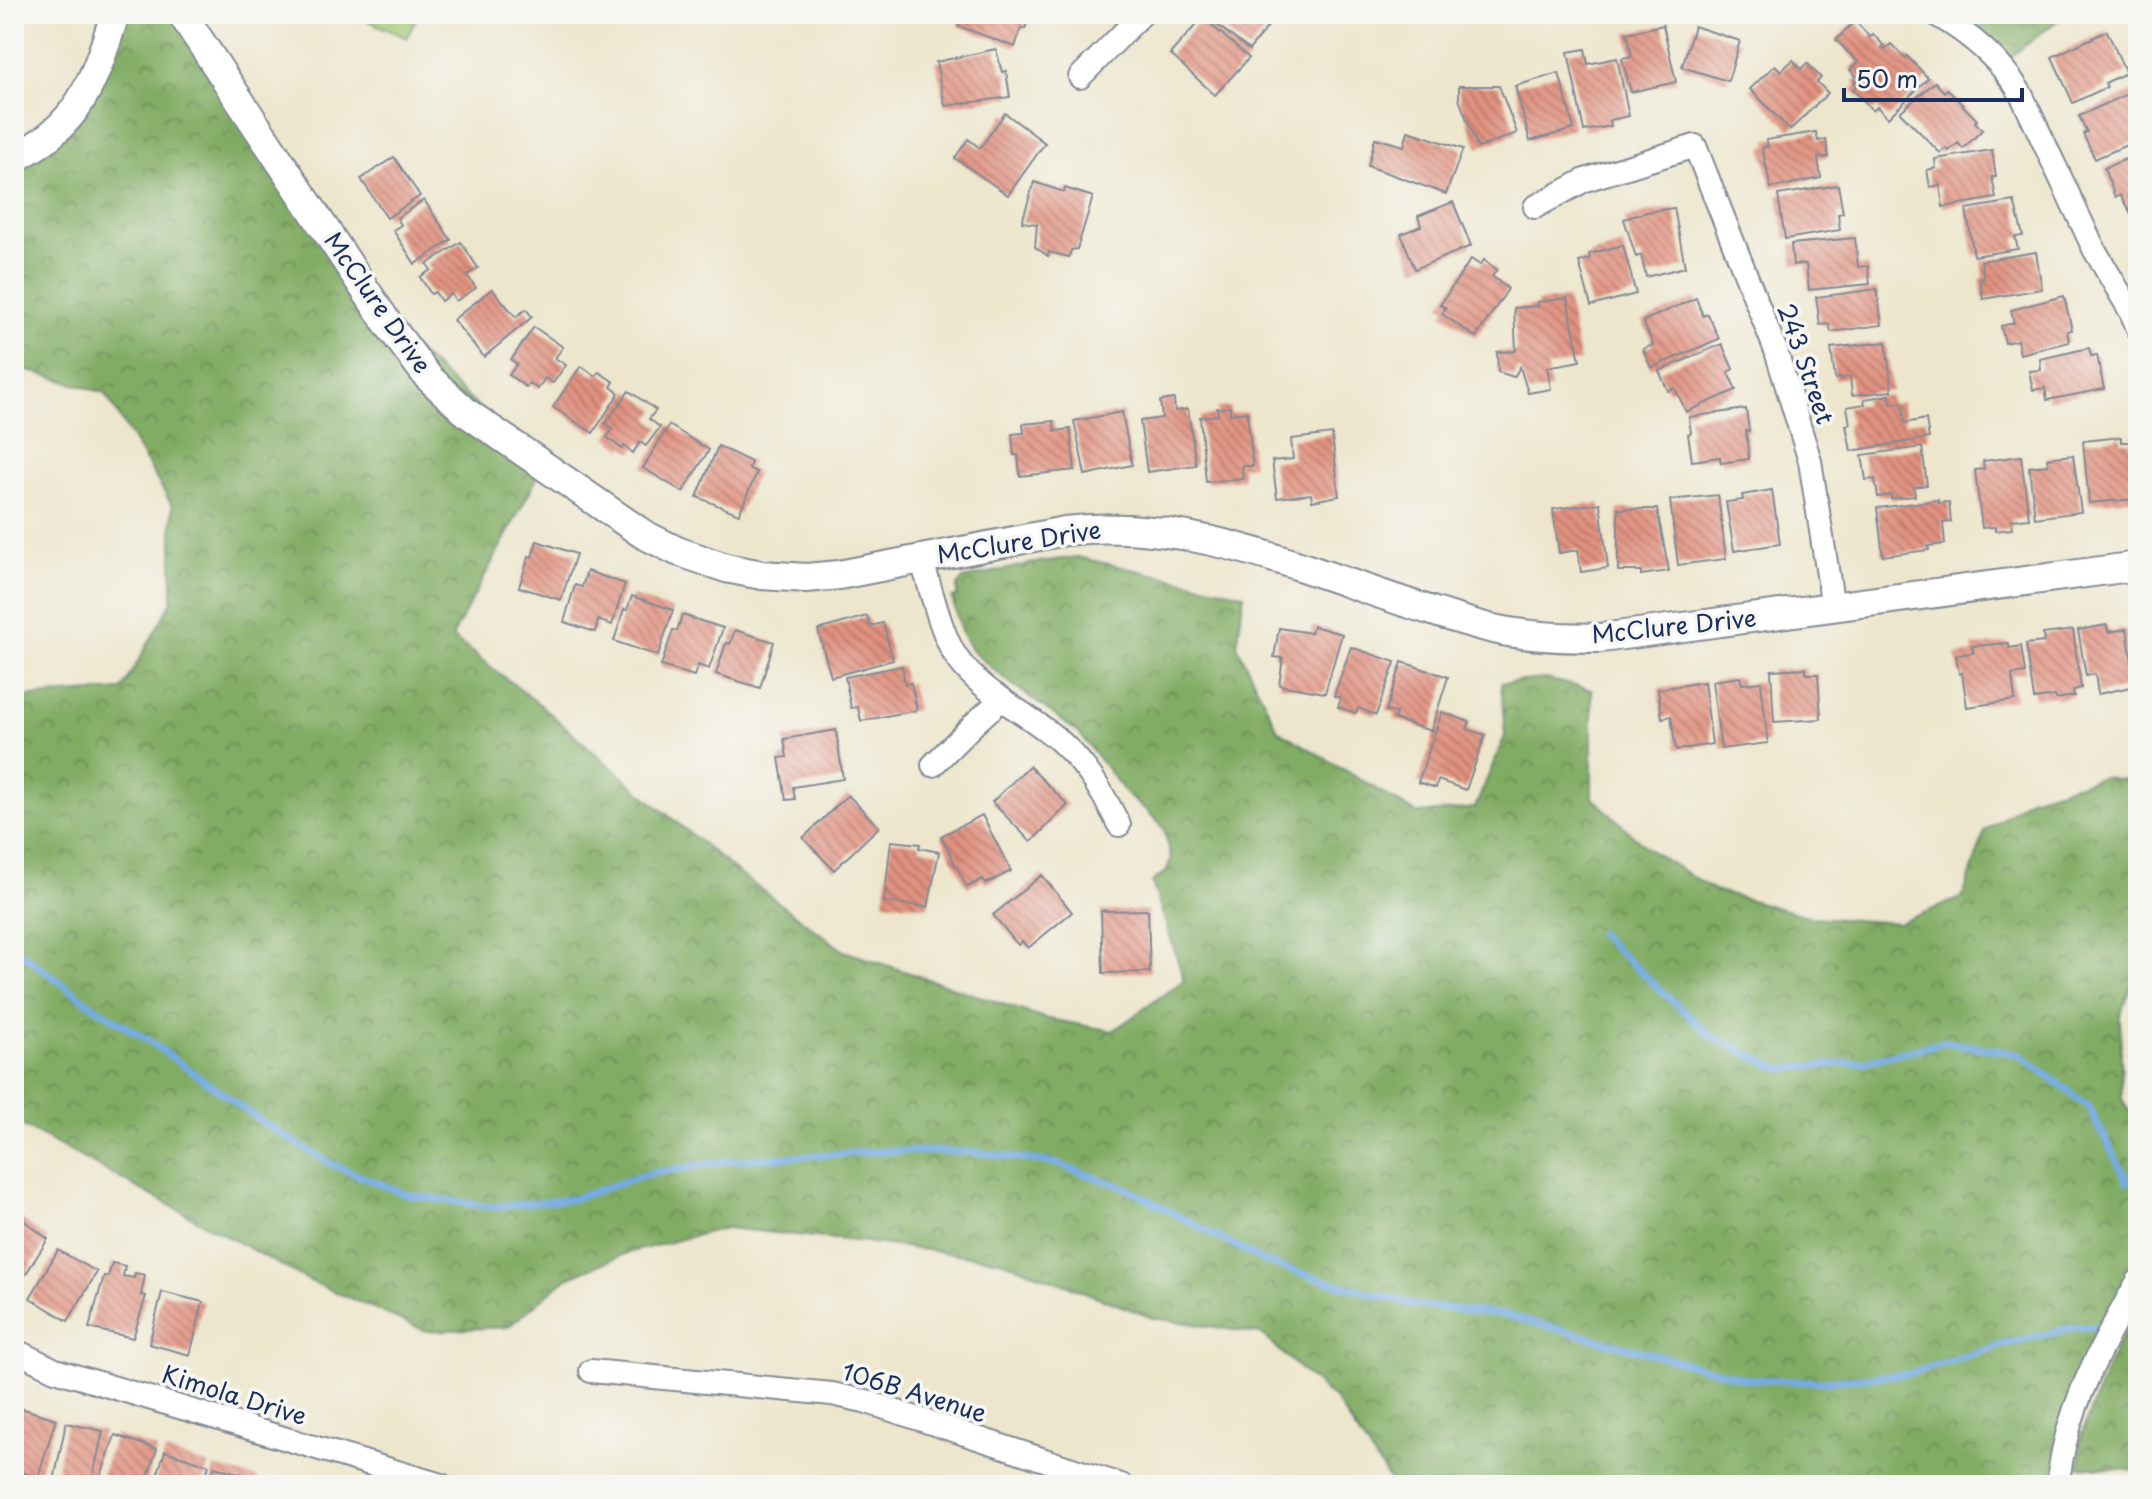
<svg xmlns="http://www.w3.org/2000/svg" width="2152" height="1499" viewBox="0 0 2152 1499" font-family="'Playpen Sans',sans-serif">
<defs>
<pattern id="forest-crowns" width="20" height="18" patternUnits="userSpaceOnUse" patternTransform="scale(2)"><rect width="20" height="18" fill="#81ac63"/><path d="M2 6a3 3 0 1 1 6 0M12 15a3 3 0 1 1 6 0" fill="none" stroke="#698c55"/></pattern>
<pattern id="building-back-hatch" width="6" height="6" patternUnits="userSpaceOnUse" patternTransform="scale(2)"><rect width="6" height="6" fill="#e1917f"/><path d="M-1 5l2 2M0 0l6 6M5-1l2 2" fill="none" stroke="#b6776b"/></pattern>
</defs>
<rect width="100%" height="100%" fill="#f6f6f2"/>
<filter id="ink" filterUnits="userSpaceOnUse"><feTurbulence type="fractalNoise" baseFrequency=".0125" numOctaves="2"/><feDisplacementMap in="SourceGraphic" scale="16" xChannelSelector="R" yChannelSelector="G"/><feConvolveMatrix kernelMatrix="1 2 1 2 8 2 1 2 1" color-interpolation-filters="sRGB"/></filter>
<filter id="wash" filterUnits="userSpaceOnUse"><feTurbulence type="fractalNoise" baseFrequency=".006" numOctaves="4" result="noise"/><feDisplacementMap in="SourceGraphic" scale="32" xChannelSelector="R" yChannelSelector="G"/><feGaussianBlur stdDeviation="1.8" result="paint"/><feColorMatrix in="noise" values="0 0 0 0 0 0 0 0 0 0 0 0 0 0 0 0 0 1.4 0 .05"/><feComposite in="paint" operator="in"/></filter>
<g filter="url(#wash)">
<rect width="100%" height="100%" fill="#ede6cc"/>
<polygon fill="#a2c771" stroke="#5e7b68" stroke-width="2" points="353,14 418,14 407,38"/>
<g fill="url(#forest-crowns)" stroke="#4e6e60" stroke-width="2">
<polygon points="115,14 182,14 388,324 543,467 452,637 539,704 647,798 737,872 844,951 1044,1018 1113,1031 1184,980 1152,882 1166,872 1171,859 1164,828 1148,812 1128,796 1079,733 1005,679 971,650 961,631 952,598 957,597 957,587 963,579 1039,562 1077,557 1244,594 1237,646 1278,730 1418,814 1475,808 1505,736 1501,683 1546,679 1592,690 1592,797 1648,849 1714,890 1811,917 1899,923 1963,897 1985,831 2030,798 2103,777 2138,782 2138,969 2120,1017 2122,1099 2138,1126 2138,1281 2113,1324 2058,1485 1393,1485 1335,1400 1261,1334 1153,1318 1000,1260 866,1242 725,1228 627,1253 567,1278 508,1327 426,1331 308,1280 14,1121 14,694 21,697 122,690 172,601 172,505 105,393 14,366 14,158 40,144"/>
<polygon points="1935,14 2066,14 2000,65"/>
<polygon points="2138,1306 2138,1471 2079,1466 2081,1436 2108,1364"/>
</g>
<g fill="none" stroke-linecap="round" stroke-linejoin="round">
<g stroke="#74abe2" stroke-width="7">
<polyline points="1599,934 1711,1036 1780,1069 1864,1062 1945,1042 2019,1054 2088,1106 2128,1182"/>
<polyline points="14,948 87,1002 146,1039 268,1126 331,1164 407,1195 492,1207 573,1199 648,1174 727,1161 886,1151 972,1152 1054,1163 1128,1189 1265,1262 1343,1286 1415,1305 1505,1315 1746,1379 1816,1382 1908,1374 1999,1346 2071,1328 2107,1326"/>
<polyline points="2119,1325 2138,1324"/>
</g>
</g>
<g id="blocks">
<g fill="url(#building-back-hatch)">
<polygon points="962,14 1030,14 1025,29 1021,28 1015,47 958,26"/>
<polygon points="1208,14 1278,14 1249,50 1206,16"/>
<polygon points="1203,17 1249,58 1215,95 1170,54"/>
<polygon points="1855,21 1870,37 1873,34 1884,46 1882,47 1885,50 1891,44 1905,58 1907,56 1928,78 1888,118 1877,107 1873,111 1853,89 1857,85 1854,82 1858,78 1850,70 1858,62 1836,40"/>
<polygon points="1663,25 1676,82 1631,92 1622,58 1632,56 1627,33"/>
<polygon points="1694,26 1740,41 1728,81 1682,67"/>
<polygon points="2107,31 2126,73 2105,83 2107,87 2073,103 2052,57"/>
<polygon points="996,49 1002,72 1006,71 1010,97 945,106 936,62"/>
<polygon points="1585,49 1588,64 1617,58 1629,116 1610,120 1611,126 1584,131 1568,52"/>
<polygon points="1793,60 1801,69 1807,63 1821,78 1817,82 1828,93 1790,130 1750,89 1775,65 1781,71"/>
<polygon points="1559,73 1574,129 1530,141 1515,86"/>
<polygon points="1935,82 1944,92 1947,89 1977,120 1975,122 1982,130 1963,149 1958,143 1949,151 1946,148 1940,153 1900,112"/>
<polygon points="1459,86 1499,86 1517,133 1478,148 1459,99"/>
<polygon points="2138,89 2138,140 2095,159 2083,134 2087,132 2079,116"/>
<polygon points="1005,113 1045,143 1008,195 955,158 968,139 980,148"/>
<polygon points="1408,131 1463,149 1446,194 1368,166 1375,138 1404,146"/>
<polygon points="1816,132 1818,141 1826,139 1828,157 1818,158 1821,178 1771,188 1762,148 1768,146 1766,140"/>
<polygon points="1992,150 1996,177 1992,177 1996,198 1943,207 1940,185 1930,187 1927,170 1936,168 1935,159"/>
<polygon points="2138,154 2138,216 2133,218 2120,195 2115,197 2104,168"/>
<polygon points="394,157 420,196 387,218 361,179"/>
<polygon points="1034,182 1064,192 1065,188 1093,197 1077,249 1071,250 1069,257 1049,252 1048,256 1035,247 1037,224 1022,222"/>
<polygon points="1838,185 1843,213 1838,214 1840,230 1785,239 1778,195"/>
<polygon points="424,200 451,240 415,264 393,230 401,225 397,218"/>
<polygon points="2014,201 2023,236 2015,237 2018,249 1974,256 1966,209"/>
<polygon points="1453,202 1471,246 1415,269 1401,234 1421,226 1418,216"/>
<polygon points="1674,208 1685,267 1646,277 1641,255 1636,257 1624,219 1647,212"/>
<polygon points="1855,238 1858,267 1868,266 1870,284 1809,290 1806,264 1793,265 1791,244"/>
<polygon points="461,242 478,268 467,275 476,288 456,301 451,294 441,301 435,292 431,294 420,277 431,270 427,264"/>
<polygon points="1623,245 1636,294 1591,306 1579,262 1590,259 1589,254"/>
<polygon points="2036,252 2042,289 1983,299 1980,279 1984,278 1981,261"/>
<polygon points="1471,259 1480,265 1484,260 1497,270 1492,276 1508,289 1476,337 1442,314 1446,308 1440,305"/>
<polygon points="492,289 516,317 526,309 532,317 484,357 453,320"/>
<polygon points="1877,289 1882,325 1831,332 1829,324 1820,325 1816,297"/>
<polygon points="2064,296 2072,330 2067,331 2069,342 2020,354 2017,340 2005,343 2001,326 2014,323 2011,310"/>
<polygon points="1567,298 1580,361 1547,367 1551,389 1528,393 1520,367 1514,377 1498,372 1497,352 1516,351 1514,308 1538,306 1537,302"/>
<polygon points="1696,298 1703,316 1708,314 1719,339 1651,368 1643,349 1653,345 1643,321"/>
<polygon points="534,327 563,347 555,358 566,365 553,383 545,378 538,389 529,383 526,387 509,375 517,364 511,360"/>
<polygon points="1886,342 1892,391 1852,395 1850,377 1835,379 1831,348"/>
<polygon points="1722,344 1733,369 1728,372 1736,390 1686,412 1675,388 1668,391 1659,371"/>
<polygon points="2089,348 2091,356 2097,355 2104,389 2047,400 2045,388 2033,390 2029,371 2041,370 2040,359"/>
<polygon points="581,366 595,376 599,372 614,382 611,387 619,393 593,433 553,407"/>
<polygon points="629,391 656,410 649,419 660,427 646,446 640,442 633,453 624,446 622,449 607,437 613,429 606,423"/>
<polygon points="1890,395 1891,404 1902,402 1905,423 1926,419 1929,438 1851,451 1846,425 1850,424 1847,407 1865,404 1864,399"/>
<polygon points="1174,399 1175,411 1188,409 1196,465 1147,472 1140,421 1162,418 1160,401"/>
<polygon points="1230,407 1230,414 1247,412 1253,466 1242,466 1243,479 1206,482 1200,417 1218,415 1217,408"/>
<polygon points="1746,409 1749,431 1746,431 1749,459 1721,463 1720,457 1692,461 1688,434 1691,433 1689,417"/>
<polygon points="1122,412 1132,465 1085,475 1074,421"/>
<polygon points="1054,421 1055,431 1070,429 1075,470 1020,476 1018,455 1014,455 1012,434 1024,433 1023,424"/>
<polygon points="669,425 709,450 683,492 643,468"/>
<polygon points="1332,434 1339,496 1312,501 1311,494 1277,498 1272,461 1293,459 1291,439"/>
<polygon points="2121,437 2121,442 2130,442 2136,499 2089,503 2083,441"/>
<polygon points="718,446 751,462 749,469 757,472 739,514 697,497"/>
<polygon points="1922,447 1927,485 1914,487 1915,496 1891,499 1891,495 1878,497 1875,479 1866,480 1862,455"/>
<polygon points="2073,455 2081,512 2035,518 2029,467 2048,465 2047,458"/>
<polygon points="2021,456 2029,518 2011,520 2012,529 1995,531 1995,527 1982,528 1975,470 1984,469 1983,461"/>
<polygon points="1772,490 1780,544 1734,551 1726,502 1743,500 1742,495"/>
<polygon points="1718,495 1726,559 1678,565 1670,500"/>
<polygon points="1938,500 1938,503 1949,502 1951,522 1943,523 1945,544 1928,546 1929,550 1883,556 1877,508"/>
<polygon points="1600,503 1608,568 1581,572 1578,550 1559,553 1553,509"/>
<polygon points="1618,509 1657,509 1669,571 1641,575 1641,571 1618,571"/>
<polygon points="537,541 576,554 561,600 519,587 529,556 532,557"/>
<polygon points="587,571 625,584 612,625 598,620 595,632 564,622 575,585 582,587"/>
<polygon points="632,596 673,610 658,656 614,641 624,609 627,610"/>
<polygon points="682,615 723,628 709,669 698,665 694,676 661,666 673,630 677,631"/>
<polygon points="867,616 870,626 883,623 893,660 831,677 818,630"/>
<polygon points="2107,625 2108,632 2127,629 2136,686 2098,694 2095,674 2086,676 2078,630"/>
<polygon points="1313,626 1342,634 1325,693 1279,685 1283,658 1274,657 1279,628 1311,633"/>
<polygon points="735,630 774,642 760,688 716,674 726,643 730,644"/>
<polygon points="2073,630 2081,688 2073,690 2074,696 2056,699 2055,696 2034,699 2026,644 2044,642 2043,634"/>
<polygon points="2009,643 2009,648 2021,646 2025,673 2012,675 2015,700 1967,707 1962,673 1959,674 1956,655 1973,653 1972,646"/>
<polygon points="1351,647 1395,662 1376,715 1358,708 1356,713 1338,707 1341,698 1334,696"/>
<polygon points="1402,662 1448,677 1431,731 1394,719 1396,713 1386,711"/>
<polygon points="902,666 905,684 911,683 917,710 861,721 858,707 851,708 845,677"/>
<polygon points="1806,668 1806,674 1818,674 1821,719 1774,722 1771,670"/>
<polygon points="1740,677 1742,684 1761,682 1768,743 1721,749 1712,681"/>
<polygon points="1704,682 1712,744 1676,750 1671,716 1662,718 1658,689"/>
<polygon points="1442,712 1470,722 1467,729 1485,735 1466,790 1438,780 1436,788 1418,782"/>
<polygon points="836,730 843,779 793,787 795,799 786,800 779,758 787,757 784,739"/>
<polygon points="1029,766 1068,805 1031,842 992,802"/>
<polygon points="848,795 879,827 834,870 803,838"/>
<polygon points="982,815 1011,871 985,884 983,879 967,887 941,836"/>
<polygon points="891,841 920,844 919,848 939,852 928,907 884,902"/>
<polygon points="1042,875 1072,912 1028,948 1022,941 1018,945 993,915"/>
<polygon points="1148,910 1150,972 1103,973 1101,911"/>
<polygon points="14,1213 48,1239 20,1283 14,1280"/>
<polygon points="58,1250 97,1272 68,1321 30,1298"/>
<polygon points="112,1263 125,1266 123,1276 134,1278 135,1273 145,1275 141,1295 146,1296 133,1338 89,1328 104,1276 108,1277"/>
<polygon points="162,1292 203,1302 190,1355 149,1344"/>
<polygon points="14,1406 56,1419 38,1477 14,1470"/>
<polygon points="66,1423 103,1431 91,1485 53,1485"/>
<polygon points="115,1435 157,1449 145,1485 98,1485"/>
<polygon points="165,1451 209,1465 203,1485 154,1485"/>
<polygon points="214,1467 258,1478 256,1485 210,1485"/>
</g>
</g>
</g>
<g filter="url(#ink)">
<use href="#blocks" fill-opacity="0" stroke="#848a95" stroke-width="2"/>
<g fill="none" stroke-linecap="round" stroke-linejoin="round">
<defs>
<g id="minor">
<path d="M1935,14c35,20 65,45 86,80l73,155 37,63 7,16"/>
<polyline points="1080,77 1142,14"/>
<polyline points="1535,207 1585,180 1695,146 1776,351 1810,461 1833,607"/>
<path d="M921,560c11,29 19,73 36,98 27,38 73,55 106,86 25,23 41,51 56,81"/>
<polyline points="933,765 976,722 1002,699"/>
<polyline points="14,1350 55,1370 441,1485"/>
<polyline points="591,1371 832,1394 864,1401 1121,1485"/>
<path d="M2058,1485c6,-73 44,-141 80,-204"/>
</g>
<g id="tertiary">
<path d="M182,14l206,310 40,53 39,36 176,121 34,17 49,17 36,7 44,3 33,-3 226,-44c128,-15 242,41 361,78 26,8 51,17 77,22 32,6 65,7 98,7l537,-72"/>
<path d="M14,158c67,-32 80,-78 101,-144"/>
</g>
</defs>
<use href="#minor" stroke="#848a95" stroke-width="26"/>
<use href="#tertiary" stroke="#848a95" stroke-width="32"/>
<use href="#minor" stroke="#fff" stroke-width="22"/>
<use href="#tertiary" stroke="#fff" stroke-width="28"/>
</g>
</g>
<g text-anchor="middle" stroke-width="7" stroke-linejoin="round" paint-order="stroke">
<g font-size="24" fill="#1b2f5e" stroke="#f6f6f2">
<text transform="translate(377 303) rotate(55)" y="8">McClure Drive</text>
<text transform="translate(1805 364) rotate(71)" y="8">243 Street</text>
<text transform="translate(1019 543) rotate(-9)" y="8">McClure Drive</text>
<text transform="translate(1674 627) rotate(-6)" y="8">McClure Drive</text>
<text transform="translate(914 1393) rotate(17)" y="8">106B Avenue</text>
<text transform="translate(234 1396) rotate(17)" y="8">Kimola Drive</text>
</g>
</g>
<rect width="2152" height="1499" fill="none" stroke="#f6f6f2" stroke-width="48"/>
<path d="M1844 88v12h178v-12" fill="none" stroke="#1b2f5e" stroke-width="4"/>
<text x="1856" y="88" font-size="24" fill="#1b2f5e" stroke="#f6f6f2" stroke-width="6" paint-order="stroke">50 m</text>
</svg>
